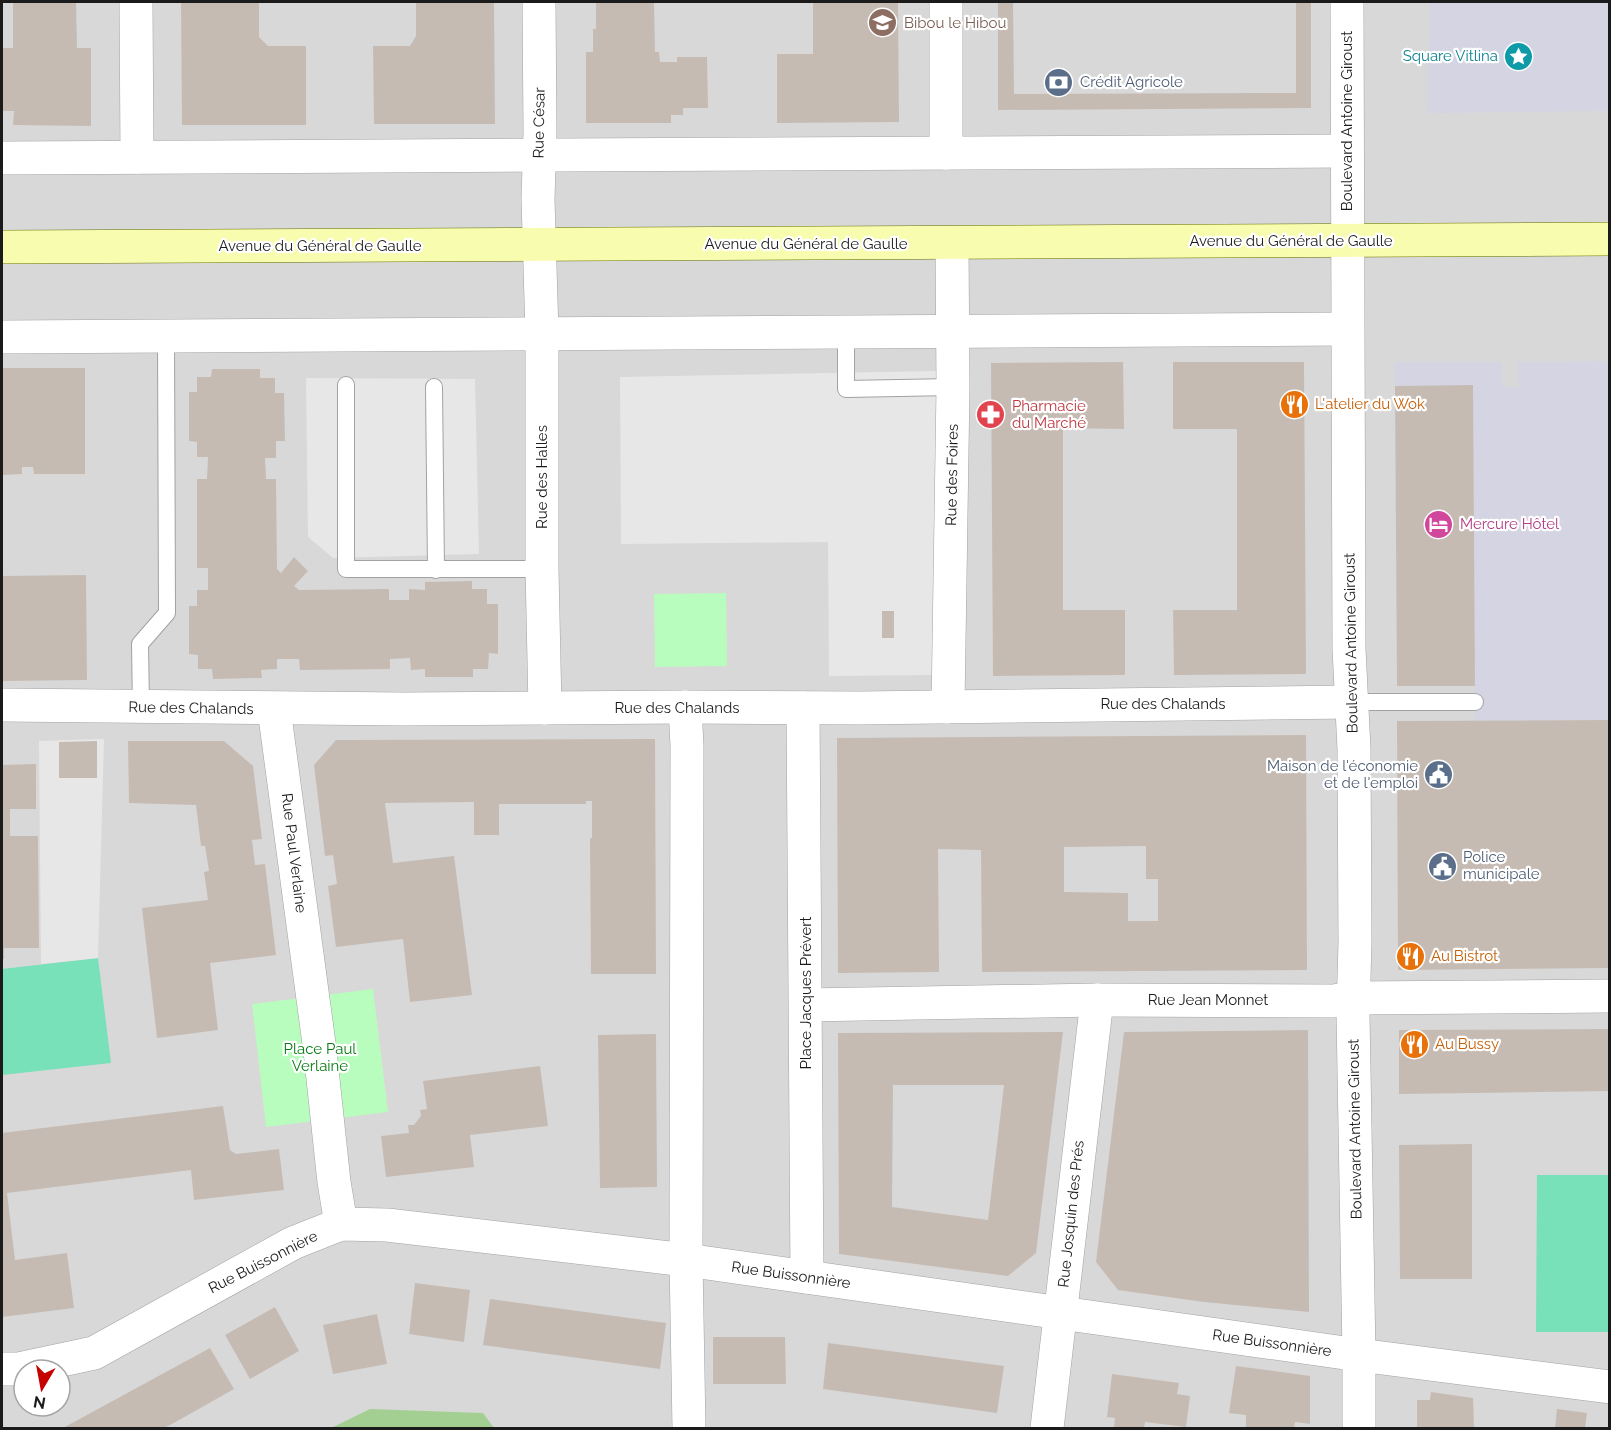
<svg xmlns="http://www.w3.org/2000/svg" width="1611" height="1430" viewBox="0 0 1611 1430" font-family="Raleway,sans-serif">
<rect width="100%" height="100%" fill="#ede9df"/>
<path fill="#d9d8d8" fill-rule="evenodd" d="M2,2h1607v1426h-1607zM24,1370h36v36h-36z"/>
<polygon fill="#a3cf92" points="370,1409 483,1413 494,1428 331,1428"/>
<g fill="#b8fcbe">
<polygon points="726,593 727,666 655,667 654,594"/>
<polygon points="373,989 388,1112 266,1127 252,1004"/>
</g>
<g fill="#78e1ba">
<polygon points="98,958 111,1063 2,1075 2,969"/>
<polygon points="1537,1175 1609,1175 1609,1332 1536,1332"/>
</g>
<g fill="#e7e7e7">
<polygon points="936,371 936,675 829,676 828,542 621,544 620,377"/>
<polygon points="306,378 475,379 479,554 333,558 308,537"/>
<polygon points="104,739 98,958 41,964 39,741"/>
</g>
<g fill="#d4d4e3">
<polygon points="1430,2 1609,2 1609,111 1427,113"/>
<polygon points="1609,361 1609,720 1475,721 1473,386 1395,386 1395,362 1502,362 1502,387 1518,387 1518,362"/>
</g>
<g fill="#c5bbb3" fill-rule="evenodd">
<polygon points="13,2 76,2 77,48 91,48 91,126 13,125 14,111 2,111 2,48 13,48"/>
<polygon points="181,2 259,2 259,37 268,46 306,46 306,125 182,125"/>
<polygon points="416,2 494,2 495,124 374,124 373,46 410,46 416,36"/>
<polygon points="596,2 654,2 655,52 659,52 660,62 677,62 677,57 707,57 708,108 683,108 683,115 671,115 671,123 586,123 586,52 593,52 593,29 596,29"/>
<polygon points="813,2 898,2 899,122 777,123 777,54 813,54"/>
<polygon points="998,2 1013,2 1014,94 1296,93 1296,2 1311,2 1311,108 998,110"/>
<polygon points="1123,362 1124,429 1063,428 1063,610 1125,610 1125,675 993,676 991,363"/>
<polygon points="1173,362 1304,362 1306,674 1174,675 1173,610 1237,610 1237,429 1173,429"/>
<polygon points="2,368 85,368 85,474 34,474 33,467 22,467 22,474 2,475"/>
<polygon points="212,369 260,369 260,378 275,378 275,393 284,393 285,441 276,441 276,458 265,458 266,479 276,479 277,569 281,573 294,557 308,571 294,586 299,590 389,589 389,600 409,600 409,589 425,590 425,582 472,581 472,589 487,589 487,604 498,604 498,654 489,653 488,669 473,669 473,677 425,677 425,669 411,670 410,658 390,659 390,669 300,670 299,659 277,659 277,669 261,670 262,678 213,679 212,669 198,669 198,655 189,654 189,606 197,606 197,590 208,590 208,568 197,568 197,479 207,479 208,457 197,457 197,442 189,441 189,392 197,392 197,377 211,377"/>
<polygon points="1473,385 1475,686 1397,686 1395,386"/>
<polygon points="86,575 87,680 2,681 2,576"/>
<rect x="882" y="611" width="12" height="27"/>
<polygon points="1610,720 1610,968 1398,970 1397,721"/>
<path d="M1306,735l1,235 -325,2 -1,-122 -43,-1 1,123 -101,1 -1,-235zM1146,846v33h12v42h-30v-28l-64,-1v-45z"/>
<polygon points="655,739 656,974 591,974 590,838 592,838 592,801 586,801 586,804 499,804 499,835 474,835 474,802 385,803 393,863 454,856 472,995 410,1002 403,939 336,947 328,886 337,884 333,855 325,856 314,765 336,740"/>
<polygon points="97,741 97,778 59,778 59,742"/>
<polygon points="128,741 224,741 253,766 262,839 252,840 255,865 265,864 276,955 210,963 218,1030 157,1038 142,908 208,900 204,872 209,871 205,846 201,846 196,805 129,803"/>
<polygon points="36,764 36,809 10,809 10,836 38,836 39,948 4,948 4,959 2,959 2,765"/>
<polygon points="1610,1029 1610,1091 1399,1094 1399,1030"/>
<polygon points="1308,1030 1309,1312 1204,1302 1118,1290 1096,1262 1124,1032"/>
<path d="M1063,1032l-27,221 -28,23 -169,-22 -1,-221zM893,1085h111l-16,135 -96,-13z"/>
<polygon points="656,1034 657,1187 600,1188 598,1035"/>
<polygon points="540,1066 548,1126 470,1135 474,1167 386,1177 381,1136 409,1133 408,1125 414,1125 421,1116 420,1110 427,1109 423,1081"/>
<polygon points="223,1106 230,1150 236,1154 279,1149 284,1190 194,1200 191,1170 7,1193 15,1260 67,1253 74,1308 2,1317 2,1133"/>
<polygon points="1472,1144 1472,1279 1400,1279 1399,1145"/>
<polygon points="415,1283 470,1290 464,1342 409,1334"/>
<polygon points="490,1299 666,1323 660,1369 483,1345"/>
<polygon points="275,1307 299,1351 250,1379 225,1335"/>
<polygon points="377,1314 387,1364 333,1374 323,1325"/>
<polygon points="713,1337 785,1337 786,1384 713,1384"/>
<polygon points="828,1343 1004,1366 997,1413 823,1389"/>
<polygon points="210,1348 234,1389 172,1424 164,1428 63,1428"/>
<polygon points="1236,1366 1310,1376 1310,1424 1295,1422 1294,1428 1246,1428 1246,1415 1229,1413"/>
<polygon points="1112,1374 1179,1383 1177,1394 1190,1396 1186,1427 1145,1422 1144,1428 1114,1428 1115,1418 1107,1417"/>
<polygon points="1431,1392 1473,1398 1474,1428 1417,1428 1417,1400 1430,1400"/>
<polygon points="1557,1409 1587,1413 1585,1428 1555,1428"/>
</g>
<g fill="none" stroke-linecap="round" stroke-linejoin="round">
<defs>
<g id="service">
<polyline points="846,332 846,389 953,387"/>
<polyline points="346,385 346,569 542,569"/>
<polyline points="434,387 436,570"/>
<polyline points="1352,702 1475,702"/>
<polyline points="141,707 140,644 167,613 166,336"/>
</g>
<g id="minor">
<polyline points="136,2 137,157"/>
<polyline points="539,2 540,133 538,199 542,334 542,569 545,708"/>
<polyline points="946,153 946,2"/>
<polyline points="2,158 1347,151"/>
<polyline points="2,337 1347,329"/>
<polyline points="2,705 404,709 685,707 860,708 1352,702"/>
<polyline points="685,707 687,746 686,1260 689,1428"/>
<polyline points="948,707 953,387 952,243"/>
<polyline points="803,708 807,1277"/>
<polyline points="274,709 320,1051 334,1182 341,1224"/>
<polyline points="806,1005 1097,1000 1333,1001 1353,998 1610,996"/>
<polyline points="2,1369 19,1369 94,1353 293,1243 341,1224 387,1225 686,1260 1359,1355 1610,1387"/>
<polyline points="1047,1428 1097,1000"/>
</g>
<polyline id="tertiary" points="1347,2 1349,649 1354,749 1355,942 1353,1014 1359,1355 1359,1428"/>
<polyline id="secondary" points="2,247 1610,239"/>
</defs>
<use href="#service" stroke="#a2a2a2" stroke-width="18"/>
<use href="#minor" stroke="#a2a2a2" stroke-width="34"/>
<use href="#tertiary" stroke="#a2a2a2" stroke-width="34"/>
<use href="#secondary" stroke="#667300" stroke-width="34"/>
<use href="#service" stroke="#fff" stroke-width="16"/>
<use href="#minor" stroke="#fff" stroke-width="33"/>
<use href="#tertiary" stroke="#fff" stroke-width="33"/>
<use href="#secondary" stroke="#f8fcae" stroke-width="33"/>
</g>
<defs>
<symbol id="school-disc" viewBox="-11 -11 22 22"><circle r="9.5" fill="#8d6e63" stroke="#fff"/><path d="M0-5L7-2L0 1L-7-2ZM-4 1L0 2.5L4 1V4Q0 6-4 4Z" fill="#fff"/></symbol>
<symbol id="sight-disc" viewBox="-11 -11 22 22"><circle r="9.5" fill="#0f9aa8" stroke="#fff"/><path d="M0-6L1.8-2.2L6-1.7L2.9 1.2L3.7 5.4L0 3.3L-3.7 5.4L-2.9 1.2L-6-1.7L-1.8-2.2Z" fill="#fff"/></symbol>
<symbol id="bank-disc" viewBox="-11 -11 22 22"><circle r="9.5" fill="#5c6f8a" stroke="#fff"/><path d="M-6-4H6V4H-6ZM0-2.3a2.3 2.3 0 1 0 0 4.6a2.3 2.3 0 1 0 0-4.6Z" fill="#fff"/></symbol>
<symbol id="restaurant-disc" viewBox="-11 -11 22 22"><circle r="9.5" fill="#e8710a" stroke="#fff"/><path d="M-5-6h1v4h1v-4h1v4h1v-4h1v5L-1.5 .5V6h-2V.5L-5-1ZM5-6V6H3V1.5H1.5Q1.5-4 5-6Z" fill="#fff"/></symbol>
<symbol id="pharmacy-disc" viewBox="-11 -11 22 22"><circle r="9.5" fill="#e0444e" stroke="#fff"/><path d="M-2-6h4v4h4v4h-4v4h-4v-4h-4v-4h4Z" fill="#fff"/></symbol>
<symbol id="hotel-disc" viewBox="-11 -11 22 22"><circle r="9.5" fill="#d1479c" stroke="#fff"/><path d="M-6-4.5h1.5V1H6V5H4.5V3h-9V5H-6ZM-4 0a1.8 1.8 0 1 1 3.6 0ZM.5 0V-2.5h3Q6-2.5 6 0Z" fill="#fff"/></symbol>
<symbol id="civic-disc" viewBox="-11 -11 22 22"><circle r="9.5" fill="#5c6f8a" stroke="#fff"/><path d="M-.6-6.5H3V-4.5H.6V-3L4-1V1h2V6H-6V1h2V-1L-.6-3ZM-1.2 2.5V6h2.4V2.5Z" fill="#fff"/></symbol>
</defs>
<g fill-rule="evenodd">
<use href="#school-disc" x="866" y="6" width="33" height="33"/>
<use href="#sight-disc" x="1502" y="40" width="33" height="33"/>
<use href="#bank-disc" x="1042" y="66" width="33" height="33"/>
<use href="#restaurant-disc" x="1278" y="388" width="33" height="33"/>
<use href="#pharmacy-disc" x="974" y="398" width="33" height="33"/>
<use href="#hotel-disc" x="1422" y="508" width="33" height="33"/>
<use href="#civic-disc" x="1422" y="758" width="33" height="33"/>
<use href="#civic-disc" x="1426" y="850" width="33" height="33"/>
<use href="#restaurant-disc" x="1394" y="940" width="33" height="33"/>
<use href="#restaurant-disc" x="1398" y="1028" width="33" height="33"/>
</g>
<g text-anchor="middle" stroke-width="4.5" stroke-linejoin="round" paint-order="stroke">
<g font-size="15" fill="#785e54" stroke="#fff" text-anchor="start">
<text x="904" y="28">Bibou le Hibou</text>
</g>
<g font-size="15" fill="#0d838f" stroke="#fff" text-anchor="end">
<text x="1498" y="61">Square Vitlina</text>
</g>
<g font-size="15" fill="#4e5e75" stroke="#fff" text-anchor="start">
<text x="1080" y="87">Crédit Agricole</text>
<text x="1418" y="771" text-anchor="end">Maison de l'économie<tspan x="1418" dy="17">et de l'emploi</tspan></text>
<text x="1463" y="862">Police<tspan x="1463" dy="17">municipale</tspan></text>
</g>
<g font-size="15" fill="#1b1b1b" stroke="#fff">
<text transform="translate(1347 121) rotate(-90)" y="5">Boulevard Antoine Giroust</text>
<text transform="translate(539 123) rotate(-89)" y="5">Rue César</text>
<text x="1291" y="246">Avenue du Général de Gaulle</text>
<text x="806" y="249">Avenue du Général de Gaulle</text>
<text x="320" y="251">Avenue du Général de Gaulle</text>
<text transform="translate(952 475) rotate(-89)" y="5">Rue des Foires</text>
<text transform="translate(542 477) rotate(-90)" y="5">Rue des Halles</text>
<text transform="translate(1351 643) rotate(-91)" y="5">Boulevard Antoine Giroust</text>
<text x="1163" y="709">Rue des Chalands</text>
<text transform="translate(191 708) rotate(1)" y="5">Rue des Chalands</text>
<text x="677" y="713">Rue des Chalands</text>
<text transform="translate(294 853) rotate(83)" y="5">Rue Paul Verlaine</text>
<text transform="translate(806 993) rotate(-90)" y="5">Place Jacques Prévert</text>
<text x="1208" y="1005">Rue Jean Monnet</text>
<text transform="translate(1355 1129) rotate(-91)" y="5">Boulevard Antoine Giroust</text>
<text transform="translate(1071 1214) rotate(-84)" y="5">Rue Josquin des Prés</text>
<text transform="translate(263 1262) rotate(-27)" y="5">Rue Buissonnière</text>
<text transform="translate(791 1275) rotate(8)" y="5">Rue Buissonnière</text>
<text transform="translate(1272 1343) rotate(8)" y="5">Rue Buissonnière</text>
</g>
<g font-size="15" fill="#c56008" stroke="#fff" text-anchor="start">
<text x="1315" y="409">L'atelier du Wok</text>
<text x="1431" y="961">Au Bistrot</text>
<text x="1435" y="1049">Au Bussy</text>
</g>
<g font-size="15" fill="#be3a42" stroke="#fff" text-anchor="start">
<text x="1012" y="411">Pharmacie<tspan x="1012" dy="17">du Marché</tspan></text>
</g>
<g font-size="15" fill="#b23c85" stroke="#fff" text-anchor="start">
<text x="1460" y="529">Mercure Hôtel</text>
</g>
<g font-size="15" fill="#067b11" stroke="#fff">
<text x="320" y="1054">Place Paul<tspan x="320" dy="17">Verlaine</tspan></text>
</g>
</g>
<rect width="1611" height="1430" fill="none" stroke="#1b1b1b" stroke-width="6"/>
<g transform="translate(42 1388) rotate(190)"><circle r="28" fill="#ffffff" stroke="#a4a4a4" stroke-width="1.5"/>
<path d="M0-4.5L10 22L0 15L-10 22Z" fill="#c50200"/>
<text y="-9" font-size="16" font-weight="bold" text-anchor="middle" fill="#1b1b1b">N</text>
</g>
</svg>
